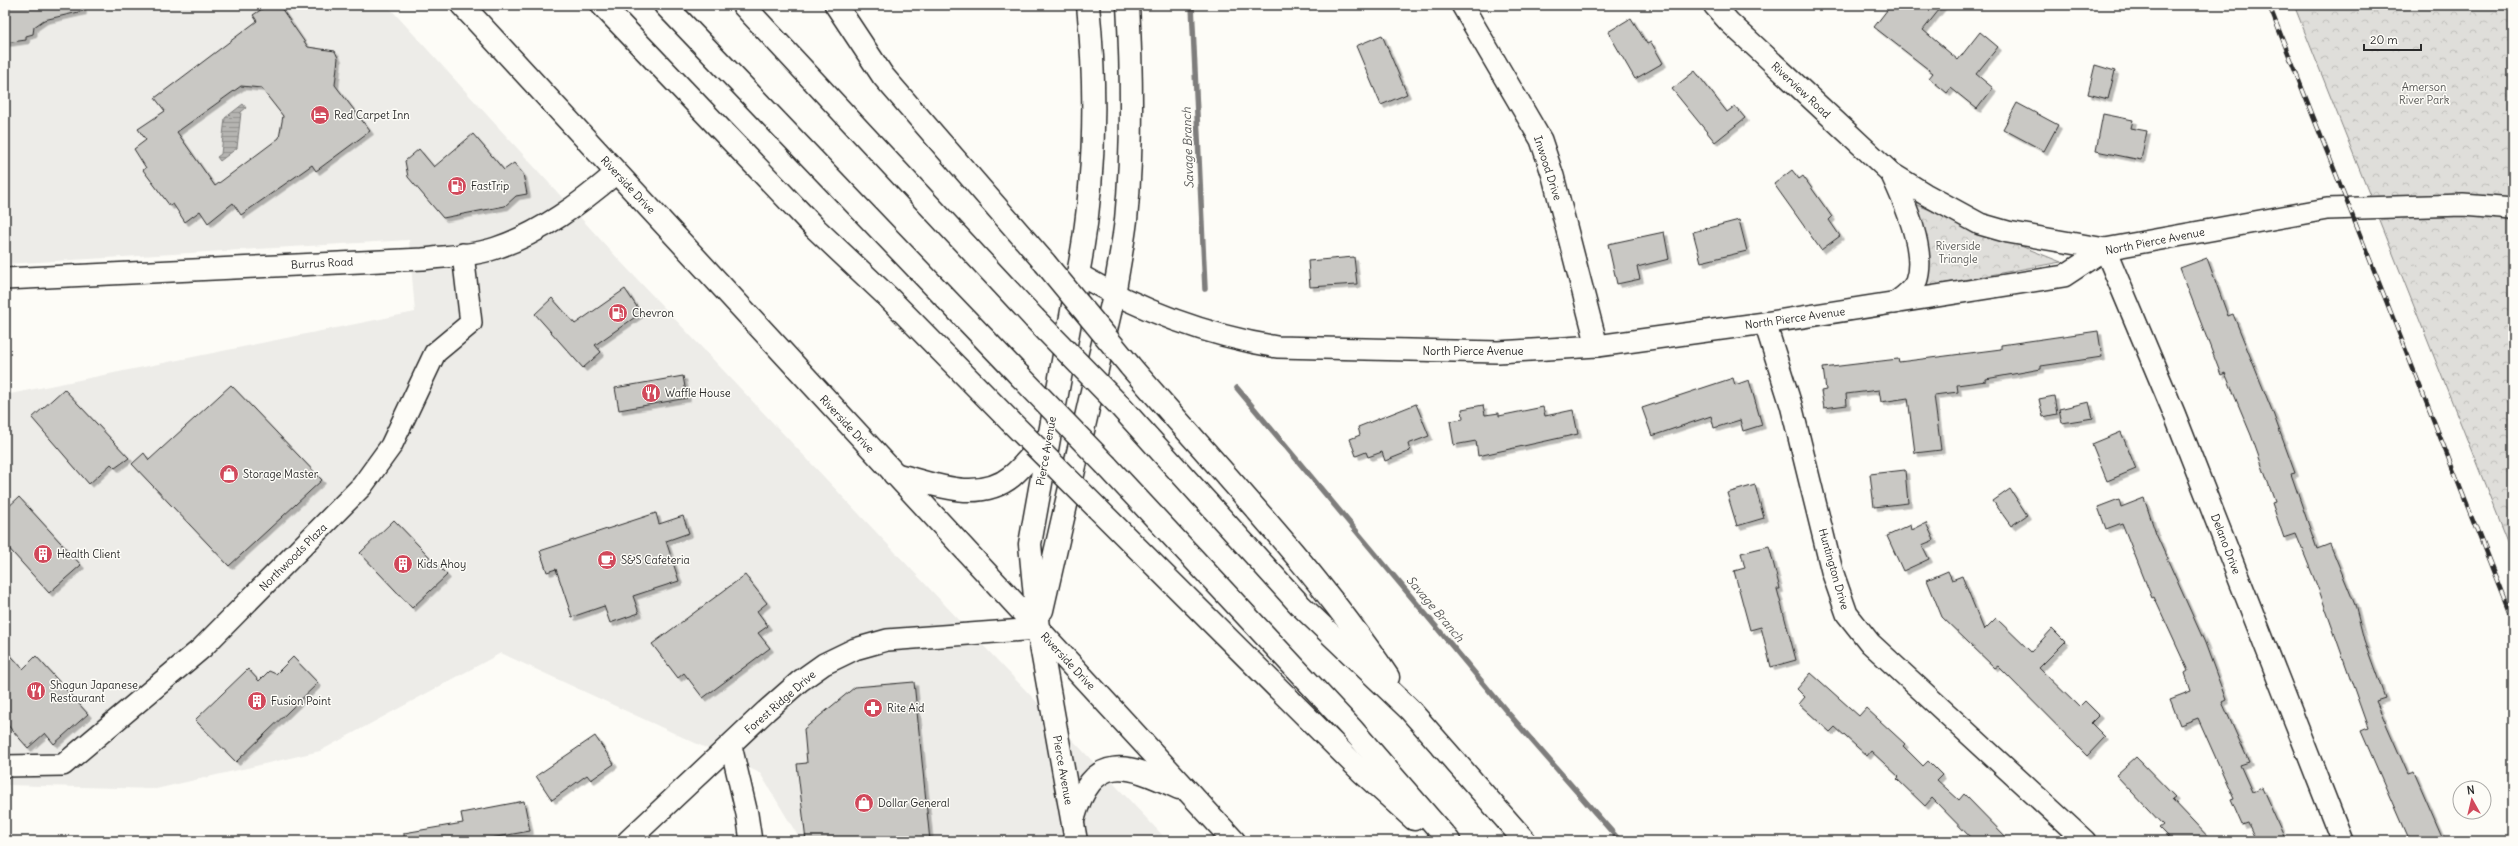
<svg xmlns="http://www.w3.org/2000/svg" width="2518" height="846" viewBox="0 0 2518 846" font-family="Delius,sans-serif">
<defs>
<pattern id="forest-crowns" width="20" height="18" patternUnits="userSpaceOnUse"><rect width="20" height="18" fill="#dfdeda"/><path d="M2 6a3 3 0 1 1 6 0M12 15a3 3 0 1 1 6 0" fill="none" stroke="#c0bfbb"/></pattern>
<pattern id="water-rules" width="6" height="5" patternUnits="userSpaceOnUse"><rect width="6" height="5" fill="#b5b4b1"/><path d="M0 2.5h6" fill="none" stroke="#939390"/></pattern>
<filter id="shadow"><feDropShadow dx="3.5" dy="3.5" stdDeviation="0" flood-color="#0004"/></filter>
</defs>
<rect width="100%" height="100%" fill="#fdfcf7"/>
<filter id="ink" filterUnits="userSpaceOnUse"><feTurbulence type="fractalNoise" baseFrequency=".025" numOctaves="2"/><feDisplacementMap in="SourceGraphic" scale="8" xChannelSelector="R" yChannelSelector="G"/><feConvolveMatrix kernelMatrix="1 2 1 2 8 2 1 2 1" color-interpolation-filters="sRGB"/></filter>
<g filter="url(#ink)">
<polygon fill="#edece8" points="5,5 387,5 620,261 1168,841 801,841 760,773 501,653 320,751 156,789 5,785 5,395 415,312 409,240 5,264"/>
<g fill="url(#forest-crowns)" stroke="#858482">
<polygon points="2294,5 2513,5 2513,555"/>
<polygon points="1915,204 2061,262 1925,287 1929,249"/>
</g>
<polygon fill="url(#water-rules)" stroke="#7e7d7b" points="243,104 246,108 241,112 237,148 220,161 217,157 221,154 225,118"/>
<g fill="none" stroke-linecap="round" stroke-linejoin="round">
<g stroke="#7e7d7b" stroke-width="5.5">
<polyline points="1192,5 1205,289"/>
<polyline points="1237,388 1508,713 1620,841"/>
</g>
</g>
<g fill="#c9c8c4" stroke="#2b2b2b" fill-rule="evenodd" filter="url(#shadow)">
<polygon points="5,5 82,5 83,11 44,20 34,27 33,34 26,36 26,40 5,43"/>
<path d="M268,5h11l29,42 27,4 3,7 -3,27 35,46 -54,40 -4,-6 -71,50 -8,-12 -25,20 -8,-12 -15,11 -12,-18 -3,2 -27,-36 3,-2 -12,-19 12,-9 -8,-11 27,-18 -10,-13 102,-77 -4,-6zM241,86l20,2 22,28 -4,22 -64,48 -38,-54z"/>
<polygon points="1891,5 1943,5 1923,30 1958,60 1980,32 1998,47 1976,74 1993,88 1977,109 1951,88 1947,93 1929,78 1933,73 1874,27"/>
<polygon points="1631,18 1647,44 1651,42 1663,63 1635,79 1608,32"/>
<polygon points="1382,35 1407,94 1381,105 1356,46"/>
<polygon points="2095,65 2115,71 2108,99 2088,94"/>
<polygon points="1695,71 1727,112 1735,106 1745,118 1715,142 1672,89"/>
<polygon points="2017,103 2058,125 2044,151 2003,129"/>
<polygon points="2103,114 2133,120 2131,128 2147,131 2141,160 2096,151"/>
<polygon points="473,134 504,170 514,163 523,174 527,194 516,196 505,206 443,218 408,177 405,161 419,149 434,167"/>
<polygon points="1792,170 1799,179 1803,176 1832,217 1829,220 1840,236 1821,250 1774,184"/>
<polygon points="1739,220 1747,251 1701,262 1693,232"/>
<polygon points="1664,232 1669,259 1637,267 1640,279 1617,284 1608,244"/>
<polygon points="1354,257 1357,284 1310,287 1308,261"/>
<polygon points="2207,258 2228,316 2233,314 2273,413 2295,473 2291,474 2317,549 2330,544 2355,605 2364,640 2385,698 2376,701 2408,774 2414,772 2444,841 2409,841 2361,731 2368,728 2320,593 2296,534 2284,538 2272,503 2275,502 2251,435 2225,373 2221,375 2180,268"/>
<polygon points="625,289 641,313 595,345 601,352 583,368 535,314 552,298 575,324"/>
<polygon points="2098,331 2102,357 2041,366 2041,369 1986,379 1986,381 1957,385 1958,392 1934,395 1941,450 1915,453 1908,398 1881,402 1879,390 1846,394 1847,405 1824,408 1821,391 1826,390 1823,368 1898,359 1899,362 2001,349 2001,345"/>
<polygon points="683,376 687,398 619,410 615,388"/>
<polygon points="1733,378 1735,385 1749,380 1762,425 1743,431 1740,420 1714,428 1711,416 1652,436 1642,408"/>
<polygon points="231,385 322,480 229,566 132,464 144,453 149,460"/>
<polygon points="64,389 129,458 115,468 111,464 89,484 32,418"/>
<polygon points="2054,396 2057,414 2043,417 2039,399"/>
<polygon points="2089,402 2093,418 2062,423 2059,409"/>
<polygon points="1416,404 1429,436 1408,444 1410,451 1385,461 1382,452 1368,457 1366,452 1356,456 1350,439 1360,435 1358,427"/>
<polygon points="1483,405 1485,415 1499,413 1499,416 1543,407 1545,416 1573,410 1578,434 1478,456 1476,441 1454,445 1450,421 1463,419 1462,409"/>
<polygon points="2121,432 2136,469 2107,481 2092,444"/>
<polygon points="1905,470 1908,503 1874,507 1870,474"/>
<polygon points="1755,485 1764,518 1737,526 1727,493"/>
<polygon points="2010,489 2027,515 2011,526 1993,501"/>
<polygon points="19,497 81,565 49,593 5,544 5,510"/>
<polygon points="2144,498 2156,534 2205,643 2226,700 2222,702 2249,762 2240,765 2252,792 2262,788 2286,841 2256,841 2248,823 2242,825 2231,800 2234,799 2198,718 2180,725 2170,699 2191,691 2185,673 2188,671 2154,597 2152,598 2122,523 2106,529 2098,507 2119,499 2121,507"/>
<polygon points="656,513 659,524 683,516 689,533 666,541 679,581 633,596 639,613 610,623 604,606 572,617 556,569 547,572 540,551"/>
<polygon points="394,520 447,575 412,608 360,553"/>
<polygon points="1926,523 1934,540 1922,545 1929,559 1903,571 1887,536 1911,525 1912,530"/>
<polygon points="1769,546 1780,589 1777,589 1796,660 1771,667 1761,627 1750,630 1734,571 1745,568 1741,553"/>
<polygon points="1948,571 1952,580 1962,576 1984,630 1996,618 2031,652 2052,629 2065,642 2039,668 2079,707 2085,701 2099,715 2091,723 2105,737 2087,756 1998,666 1995,668 1942,617 1927,580"/>
<polygon points="745,575 767,603 757,611 768,626 758,633 770,648 703,698 684,673 678,678 652,644"/>
<polygon points="5,649 23,669 36,656 88,714 54,744 45,733 28,748 5,722"/>
<polygon points="293,657 318,683 236,762 195,720 248,669 259,681 269,671 276,674"/>
<polygon points="1811,673 1859,716 1866,708 1905,744 1903,746 1923,766 1928,761 1942,775 1937,780 1959,800 1964,794 2010,841 1974,841 1932,798 1925,806 1897,779 1899,777 1871,751 1867,756 1835,727 1830,732 1799,704 1805,697 1797,689"/>
<polygon points="914,682 930,841 806,841 797,764 807,763 804,729 855,687"/>
<polygon points="595,736 614,764 591,780 587,775 552,800 536,776"/>
<polygon points="2136,757 2175,797 2172,799 2212,841 2172,841 2159,828 2163,825 2116,775"/>
<polygon points="524,801 530,831 474,841 404,841 404,833 463,823 461,813"/>
</g>
<g fill="none" stroke-linecap="round" stroke-linejoin="round">
<defs>
<g id="street">
<polyline points="1462,5 1541,140 1553,176 1597,346"/>
<polyline points="1714,5 1729,22 1891,173 1925,194 1980,224 2008,232 2105,249"/>
<path d="M1891,173c13,28 36,78 25,109 -4,9 -13,15 -21,21"/>
<polyline points="2105,249 2174,413 2342,841"/>
<path d="M1078,274c63,37 127,61 199,73l221,5 99,-6 168,-23 299,-47 41,-27 222,-40 136,-4 50,4"/>
<path d="M5,279l418,-20c24,-3 50,-3 73,-11 45,-15 85,-45 120,-75"/>
<polyline points="1765,323 1791,405 1832,571 1847,614 1870,643 2085,841"/>
<polyline points="731,746 747,814 751,841"/>
<polyline points="5,766 63,765 202,648 362,486 391,446 435,353 471,323 463,254"/>
<polyline points="628,841 766,711 800,681 824,664 855,649 887,640 1038,629"/>
</g>
<g id="primary">
<polyline points="462,5 1234,841"/>
<path d="M894,474c37,9 84,30 118,2 13,-11 24,-26 36,-39"/>
<polyline points="1042,610 1114,295"/>
<path d="M1073,820c20,-69 53,-57 106,-32"/>
<polyline points="1076,841 1038,629 1030,544 1077,283"/>
</g>
<g id="highway">
<polyline points="602,5 815,228 888,297 1010,421"/>
<polyline points="665,5 1019,375"/>
<polyline points="743,5 1034,318"/>
<polyline points="836,5 883,76 1045,263"/>
<path d="M1078,274c17,-88 19,-180 10,-269"/>
<path d="M1114,295c4,-25 9,-50 12,-75 7,-72 6,-143 2,-215"/>
<path d="M1130,366c86,100 185,202 258,311"/>
<polyline points="1119,405 1300,605 1410,710 1525,841"/>
<polyline points="1107,466 1351,728 1449,841"/>
<polyline points="1098,509 1361,771 1414,819"/>
</g>
</defs>
<use href="#street" stroke="#2b2b2b" stroke-width="24"/>
<use href="#primary" stroke="#2b2b2b" stroke-width="25"/>
<use href="#highway" stroke="#2b2b2b" stroke-width="25"/>
<use href="#street" stroke="#fdfcf7" stroke-width="21"/>
<use href="#primary" stroke="#fdfcf7" stroke-width="22"/>
<use href="#highway" stroke="#fdfcf7" stroke-width="22"/>
<defs>
<polyline id="rail" points="2269,5 2513,621"/>
</defs>
<use href="#rail" stroke="#2b2b2b" stroke-width="4.5"/>
<use href="#rail" stroke="#fdfcf7" stroke-width="3" stroke-dasharray="9" stroke-linecap="butt"/>
<defs>
<g id="highway-bridge">
<polyline points="1045,263 1130,366"/>
<polyline points="1034,318 1119,405"/>
<polyline points="1019,375 1107,466"/>
<polyline points="1010,421 1098,509"/>
</g>
</defs>
<use href="#highway-bridge" stroke="#2b2b2b" stroke-width="25" stroke-linecap="butt"/>
<use href="#highway-bridge" stroke="#fdfcf7" stroke-width="22"/>
</g>
</g>
<defs>
<symbol id="hotel-disc" viewBox="-11 -11 22 22"><circle r="9.5" fill="#d1495b" stroke="#fdfcf7"/><path d="M-6-4.5h1.5V1H6V5H4.5V3h-9V5H-6ZM-4 0a1.8 1.8 0 1 1 3.6 0ZM.5 0V-2.5h3Q6-2.5 6 0Z" fill="#fff"/></symbol>
<symbol id="fuel-disc" viewBox="-11 -11 22 22"><circle r="9.5" fill="#d1495b" stroke="#fdfcf7"/><path d="M-5.5-6h7V0h2V4h1.3V-2.5L3-4.5l.8-.8L6-3V5H2.5V1h-1V6h-7ZM-4.2-4.7v3.2H.2V-4.7Z" fill="#fff"/></symbol>
<symbol id="restaurant-disc" viewBox="-11 -11 22 22"><circle r="9.5" fill="#d1495b" stroke="#fdfcf7"/><path d="M-5-6h1v4h1v-4h1v4h1v-4h1v5L-1.5 .5V6h-2V.5L-5-1ZM5-6V6H3V1.5H1.5Q1.5-4 5-6Z" fill="#fff"/></symbol>
<symbol id="shop-disc" viewBox="-11 -11 22 22"><circle r="9.5" fill="#d1495b" stroke="#fdfcf7"/><path d="M-5-2.5h2.3a2.7 3.5 0 0 1 5.4 0H5L5.5 6h-11ZM-1.5-2.5h3a1.5 2.3 0 0 0-3 0Z" fill="#fff"/></symbol>
<symbol id="building-disc" viewBox="-11 -11 22 22"><circle r="9.5" fill="#d1495b" stroke="#fdfcf7"/><path d="M-4-6H4V6H1V3H-1V6H-4ZM-2.5-4.3h1.7v1.8h-1.7ZM.8-4.3h1.7v1.8H.8ZM-2.5-1h1.7V.8h-1.7ZM.8-1h1.7V.8H.8Z" fill="#fff"/></symbol>
<symbol id="cafe-disc" viewBox="-11 -11 22 22"><circle r="9.5" fill="#d1495b" stroke="#fdfcf7"/><path d="M-5.5-4.5H6V0H3Q3 3.5 0 3.5H-2.5Q-5.5 3.5-5.5 0ZM3-3.2v2h1.7v-2ZM-6 4.5H4V6H-6Z" fill="#fff"/></symbol>
<symbol id="pharmacy-disc" viewBox="-11 -11 22 22"><circle r="9.5" fill="#d1495b" stroke="#fdfcf7"/><path d="M-2-6h4v4h4v4h-4v4h-4v-4h-4v-4h4Z" fill="#fff"/></symbol>
</defs>
<g fill-rule="evenodd">
<use href="#hotel-disc" x="309" y="104" width="22" height="22"/>
<use href="#fuel-disc" x="446" y="175" width="22" height="22"/>
<use href="#fuel-disc" x="607" y="302" width="22" height="22"/>
<use href="#restaurant-disc" x="640" y="382" width="22" height="22"/>
<use href="#shop-disc" x="218" y="463" width="22" height="22"/>
<use href="#building-disc" x="32" y="543" width="22" height="22"/>
<use href="#cafe-disc" x="596" y="549" width="22" height="22"/>
<use href="#building-disc" x="392" y="553" width="22" height="22"/>
<use href="#restaurant-disc" x="25" y="680" width="22" height="22"/>
<use href="#building-disc" x="246" y="690" width="22" height="22"/>
<use href="#pharmacy-disc" x="862" y="697" width="22" height="22"/>
<use href="#shop-disc" x="853" y="792" width="22" height="22"/>
</g>
<g text-anchor="middle" stroke-width="3" stroke-linejoin="round" paint-order="stroke">
<g font-size="11" fill="#585857" stroke="#fdfcf7">
<text x="2424" y="91">Amerson<tspan x="2424" dy="13">River Park</tspan></text>
<text x="1958" y="250">Riverside<tspan x="1958" dy="13">Triangle</tspan></text>
</g>
<g font-size="11" fill="#2b2b2b" stroke="#fdfcf7">
<text transform="translate(1801 90) rotate(43)" y="4">Riverview Road</text>
<text transform="translate(1548 168) rotate(72)" y="4">Inwood Drive</text>
<text transform="translate(628 185) rotate(47)" y="4">Riverside Drive</text>
<text transform="translate(2155 241) rotate(-11)" y="4">North Pierce Avenue</text>
<text transform="translate(322 263) rotate(-3)" y="4">Burrus Road</text>
<text transform="translate(1795 318) rotate(-8)" y="4">North Pierce Avenue</text>
<text x="1473" y="355">North Pierce Avenue</text>
<text transform="translate(847 424) rotate(47)" y="4">Riverside Drive</text>
<text transform="translate(1046 451) rotate(-80)" y="4">Pierce Avenue</text>
<text transform="translate(2226 544) rotate(69)" y="4">Delano Drive</text>
<text transform="translate(293 557) rotate(-45)" y="4">Northwoods Plaza</text>
<text transform="translate(1834 569) rotate(74)" y="4">Huntington Drive</text>
<text transform="translate(1068 661) rotate(47)" y="4">Riverside Drive</text>
<text transform="translate(780 702) rotate(-41)" y="4">Forest Ridge Drive</text>
<text transform="translate(1063 770) rotate(80)" y="4">Pierce Avenue</text>
</g>
<g font-size="11" fill="#2b2b2b" stroke="#fdfcf7" text-anchor="start">
<text x="334" y="119">Red Carpet Inn</text>
<text x="471" y="190">FastTrip</text>
<text x="632" y="317">Chevron</text>
<text x="665" y="397">Waffle House</text>
<text x="243" y="478">Storage Master</text>
<text x="57" y="558">Health Client</text>
<text x="621" y="564">S&amp;S Cafeteria</text>
<text x="417" y="568">Kids Ahoy</text>
<text x="50" y="689">Shogun Japanese<tspan x="50" dy="13">Restaurant</tspan></text>
<text x="271" y="705">Fusion Point</text>
<text x="887" y="712">Rite Aid</text>
<text x="878" y="807">Dollar General</text>
</g>
<g font-size="12" font-style="italic" fill="#5b5b5a" stroke="#fdfcf7">
<text transform="translate(1188 148) rotate(-92)" y="4">Savage Branch</text>
<text transform="translate(1435 609) rotate(50)" y="4">Savage Branch</text>
</g>
</g>
<rect width="2518" height="846" fill="none" stroke="#fdfcf7" stroke-width="20"/>
<rect x="10" y="10" width="2498" height="826" fill="none" stroke="#2b2b2b" stroke-width="1.5" filter="url(#ink)"/>
<g transform="translate(2472 800) rotate(352)"><circle r="19" fill="#fdfcf7" stroke="#a9a8a5"/>
<path d="M0-3L7 15L0 10L-7 15Z" fill="#d1495b"/>
<text y="-6" font-size="11" font-weight="bold" text-anchor="middle" fill="#2b2b2b">N</text>
</g>
<path d="M2364 44v6h57v-6" fill="none" stroke="#2b2b2b" stroke-width="2"/>
<text x="2370" y="44" font-size="12" fill="#2b2b2b" stroke="#fdfcf7" stroke-width="3" paint-order="stroke">20 m</text>
</svg>
